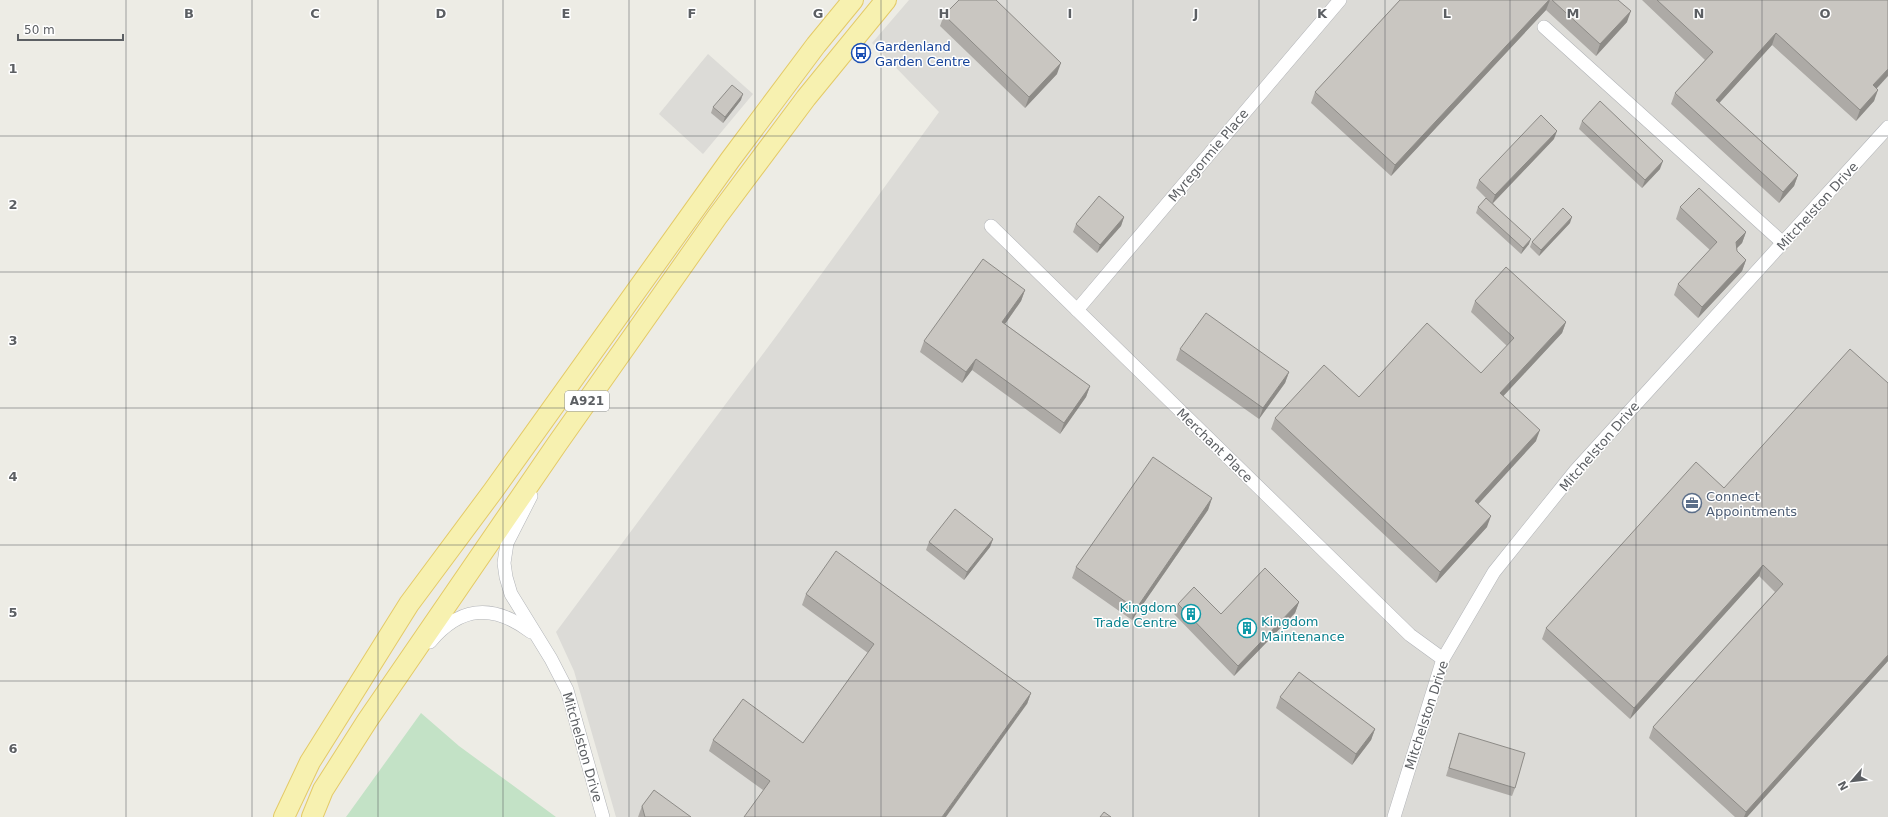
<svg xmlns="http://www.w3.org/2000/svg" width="1888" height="817" viewBox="0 0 1888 817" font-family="'DejaVu Sans',sans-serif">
<rect width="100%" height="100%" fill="#edece5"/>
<g fill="#dcdbd7">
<polygon points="909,0 1888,0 1888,817 616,817 574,671 556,632 780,331 939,112 872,43"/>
<polygon points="708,54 753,94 703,154 659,114"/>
</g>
<polygon fill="#c3e2c6" points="421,713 459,746 556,817 346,817"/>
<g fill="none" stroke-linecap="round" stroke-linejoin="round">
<defs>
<g id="minor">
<polyline points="1544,27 1783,243"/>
<polyline points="991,226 1410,635 1443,659"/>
<polyline points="1077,310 1340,0"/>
<polyline points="531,496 507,543 504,563 506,577 511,594 551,659 567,690 603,817"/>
<path d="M430,642c31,-37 64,-38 101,-10"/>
<polyline points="1394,817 1443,659 1494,572 1576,470 1888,127"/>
</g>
<g id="primary">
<polyline points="284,817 310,762 409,604 493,491 730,160 816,45 853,0"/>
<polyline points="312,817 323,790 367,721 557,444 717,217 806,98 886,0"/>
</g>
</defs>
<use href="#minor" stroke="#b2b4b8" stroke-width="14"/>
<use href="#primary" stroke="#e4ca67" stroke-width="22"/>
<use href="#minor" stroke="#fff" stroke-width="13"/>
<use href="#primary" stroke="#f7f1b0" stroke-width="20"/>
</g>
<g fill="#adaaa6">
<polygon points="1400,0 1618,0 1627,22 1596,56 1546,10 1391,176 1311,103 1315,92"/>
<polygon points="1642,0 1888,0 1877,88 1874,101 1856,121 1772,45 1719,103 1798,175 1794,186 1779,203 1671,104 1675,93 1705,60"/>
<polygon points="944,15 1057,74 1025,108 940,26"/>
<polygon points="741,100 723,123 711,113 713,107"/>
<polygon points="1582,121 1660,169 1642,188 1579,129"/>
<polygon points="1554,139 1493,203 1529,244 1521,254 1476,213 1478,207 1486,198 1476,188 1479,180"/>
<polygon points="1680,207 1746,232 1742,243 1737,248 1737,251 1746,260 1742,271 1698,318 1674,295 1678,284 1710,250 1676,219"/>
<polygon points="1124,217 1121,226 1097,253 1073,232 1076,224"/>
<polygon points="1570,223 1539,256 1530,247 1532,242"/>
<polygon points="1025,290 1021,301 1005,324 1090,386 1086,397 1060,434 972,370 962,383 920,352 924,341"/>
<polygon points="1475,301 1566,322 1562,333 1503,396 1536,441 1478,504 1487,527 1436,583 1271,429 1275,418 1359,397 1481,373 1507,346 1471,312"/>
<polygon points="1180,349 1289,372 1285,383 1259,419 1176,360"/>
<polygon points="1888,383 1888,661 1747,817 1735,817 1649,738 1653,727 1775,592 1759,576 1630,719 1542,639 1546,628 1724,488"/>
<polygon points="1212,498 1208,510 1132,620 1072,578 1076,567"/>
<polygon points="993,539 990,547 964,580 926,550 929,542"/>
<polygon points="806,594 1031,693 1027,704 763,790 709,751 713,740 803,743 868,653 802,605"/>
<polygon points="1299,602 1295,613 1234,676 1174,614 1178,604 1221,614"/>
<polygon points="1280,697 1375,729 1371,740 1352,765 1276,708"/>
<polygon points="1459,733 1515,788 1512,796 1446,776"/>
<polygon points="642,806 691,817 638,817"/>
</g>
<g fill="#8d8b87">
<polygon points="1549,0 1550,0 1546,10 1391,176 1395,165"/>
<polygon points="1631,11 1627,22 1596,56 1600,44"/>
<polygon points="1776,33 1772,45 1712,111 1716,100"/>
<polygon points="1061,63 1057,74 1025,108 1029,97"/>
<polygon points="1888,69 1888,76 1869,97 1873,85"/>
<polygon points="1878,90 1874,101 1856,121 1860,110"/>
<polygon points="743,94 741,100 723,123 725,117"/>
<polygon points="1557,131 1554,139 1492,204 1495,195"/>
<polygon points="1663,161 1660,169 1642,188 1645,180"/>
<polygon points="1798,175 1794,186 1779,203 1783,192"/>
<polygon points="1124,217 1121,226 1097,253 1100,245"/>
<polygon points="1572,217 1570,223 1539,256 1541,250"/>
<polygon points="1746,232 1742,243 1732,253 1736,242"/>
<polygon points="1531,239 1529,244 1521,254 1523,248"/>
<polygon points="1746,260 1742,271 1698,318 1702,307"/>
<polygon points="1025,290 1021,301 998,334 1002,322"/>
<polygon points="1566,322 1562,333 1496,404 1500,393"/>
<polygon points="976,359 972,370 962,383 966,372"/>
<polygon points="1289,372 1285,383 1259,419 1263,408"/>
<polygon points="1090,386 1086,397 1060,434 1064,423"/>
<polygon points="1540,430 1536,441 1471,512 1475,501"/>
<polygon points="1212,498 1208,510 1132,620 1136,609"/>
<polygon points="1491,516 1487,527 1436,583 1440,572"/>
<polygon points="993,539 990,547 964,580 967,572"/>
<polygon points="1763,565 1759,576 1630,719 1634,708"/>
<polygon points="1299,602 1295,613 1234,676 1238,666"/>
<polygon points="1888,655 1888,661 1747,817 1744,817 1746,812"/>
<polygon points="1031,693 1027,704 946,817 942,817"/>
<polygon points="1375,729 1371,740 1352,765 1356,754"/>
</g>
<g fill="#c9c6c1" stroke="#8d8b87">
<polygon points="959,0 996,0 1061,63 1029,97 944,15"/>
<polygon points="1400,0 1549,0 1395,165 1315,92"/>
<polygon points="1552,0 1618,0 1631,11 1600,44"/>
<polygon points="1657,0 1888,0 1888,69 1873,85 1878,90 1860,110 1776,33 1716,100 1798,175 1783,192 1675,93 1713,52"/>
<polygon points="732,85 743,94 725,117 713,107"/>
<polygon points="1600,101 1663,161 1645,180 1582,121"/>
<polygon points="1541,115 1557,131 1495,195 1479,180"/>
<polygon points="1699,188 1746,232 1736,242 1737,251 1746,260 1702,307 1678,284 1717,242 1680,207"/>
<polygon points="1099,196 1124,217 1100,245 1076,224"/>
<polygon points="1486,198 1531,239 1523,248 1478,207"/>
<polygon points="1563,208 1572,217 1541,250 1532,242"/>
<polygon points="983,259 1025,290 1002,322 1090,386 1064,423 976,359 966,372 924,341"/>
<polygon points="1506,267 1566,322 1500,393 1540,430 1475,501 1491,516 1440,572 1275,418 1324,365 1359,397 1427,323 1481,373 1514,338 1475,301"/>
<polygon points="1206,313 1289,372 1263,408 1180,349"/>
<polygon points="1850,349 1888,383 1888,655 1746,812 1653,727 1783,584 1763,565 1634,708 1546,628 1696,462 1724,488"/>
<polygon points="1153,457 1212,498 1136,609 1076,567"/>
<polygon points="955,509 993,539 967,572 929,542"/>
<polygon points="836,551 1031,693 942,817 744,817 770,781 713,740 743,699 803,743 874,644 806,594"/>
<polygon points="1265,568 1299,602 1238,666 1178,604 1194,587 1221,614"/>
<polygon points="1299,672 1375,729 1356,754 1280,697"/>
<polygon points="1459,733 1525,753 1515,788 1449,768"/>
<polygon points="654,790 691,817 645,817 642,806"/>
<polygon points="1104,812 1111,817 1100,817"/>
</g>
<path fill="none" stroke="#5c5f63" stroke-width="1" stroke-opacity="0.55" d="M126,0v817M252,0v817M378,0v817M503,0v817M629,0v817M755,0v817M881,0v817M1007,0v817M1133,0v817M1259,0v817M1385,0v817M1510,0v817M1636,0v817M1762,0v817M0,136h1888M0,272h1888M0,408h1888M0,545h1888M0,681h1888"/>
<defs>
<symbol id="bus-ring" viewBox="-11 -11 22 22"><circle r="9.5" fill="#fff" stroke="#1a4fb4" stroke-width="1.5"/><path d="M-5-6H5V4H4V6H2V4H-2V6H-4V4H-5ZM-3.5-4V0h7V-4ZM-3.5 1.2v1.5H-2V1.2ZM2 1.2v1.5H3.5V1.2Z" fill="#1a4fb4"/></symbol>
<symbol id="office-ring" viewBox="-11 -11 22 22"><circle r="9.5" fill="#fff" stroke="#5c6f8a" stroke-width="1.5"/><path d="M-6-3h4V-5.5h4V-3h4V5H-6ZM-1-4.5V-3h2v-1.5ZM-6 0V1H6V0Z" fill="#5c6f8a"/></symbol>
<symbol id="building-ring" viewBox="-11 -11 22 22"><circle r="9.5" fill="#fff" stroke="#0f9aa8" stroke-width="1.5"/><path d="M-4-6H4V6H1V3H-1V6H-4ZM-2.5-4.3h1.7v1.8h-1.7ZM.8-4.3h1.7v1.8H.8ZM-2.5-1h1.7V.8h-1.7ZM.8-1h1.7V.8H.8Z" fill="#0f9aa8"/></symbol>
</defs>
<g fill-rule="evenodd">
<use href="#bus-ring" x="850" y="42" width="22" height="22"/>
<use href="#office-ring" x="1681" y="492" width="22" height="22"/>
<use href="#building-ring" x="1180" y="603" width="22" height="22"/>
<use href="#building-ring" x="1236" y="617" width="22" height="22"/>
</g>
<g text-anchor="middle" stroke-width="3" stroke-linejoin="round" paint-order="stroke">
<rect fill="#fff" stroke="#8d8f92" stroke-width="1" x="565" y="391" width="44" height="20" rx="3"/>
<g font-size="12" font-weight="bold" fill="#5c5f63">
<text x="587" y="405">A921</text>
</g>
<g font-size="13" fill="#164399" stroke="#fff" text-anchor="start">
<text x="875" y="51">Gardenland<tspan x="875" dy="15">Garden Centre</tspan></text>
</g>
<g font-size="13" fill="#5c5f63" stroke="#fff">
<text transform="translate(1208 155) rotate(-50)" y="5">Myregormie Place</text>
<text transform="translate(1817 206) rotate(-48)" y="5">Mitchelston Drive</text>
<text transform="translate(1215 445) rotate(44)" y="5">Merchant Place</text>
<text transform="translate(1599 446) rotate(-49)" y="5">Mitchelston Drive</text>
<text transform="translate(1426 715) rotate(-72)" y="5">Mitchelston Drive</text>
<text transform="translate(583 747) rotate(74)" y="5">Mitchelston Drive</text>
</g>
<g font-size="13" fill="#4e5e75" stroke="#fff" text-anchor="start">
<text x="1706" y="501">Connect<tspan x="1706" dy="15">Appointments</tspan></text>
</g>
<g font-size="13" fill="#0d838f" stroke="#fff" text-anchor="end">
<text x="1177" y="612">Kingdom<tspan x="1177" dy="15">Trade Centre</tspan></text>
<text x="1261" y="626" text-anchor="start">Kingdom<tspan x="1261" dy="15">Maintenance</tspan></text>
</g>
</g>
<g font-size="13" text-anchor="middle" font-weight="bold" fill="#5c5f63" stroke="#fff" stroke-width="3" stroke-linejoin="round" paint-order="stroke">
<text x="189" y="18">B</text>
<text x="315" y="18">C</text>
<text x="441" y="18">D</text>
<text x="566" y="18">E</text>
<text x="692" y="18">F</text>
<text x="818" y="18">G</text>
<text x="944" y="18">H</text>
<text x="1070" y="18">I</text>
<text x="1196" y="18">J</text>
<text x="1322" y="18">K</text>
<text x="1447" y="18">L</text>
<text x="1573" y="18">M</text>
<text x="1699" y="18">N</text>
<text x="1825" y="18">O</text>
<text x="13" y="73">1</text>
<text x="13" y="209">2</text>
<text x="13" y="345">3</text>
<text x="13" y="481">4</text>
<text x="13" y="617">5</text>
<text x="13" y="753">6</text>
</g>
<g transform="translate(1852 781) rotate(242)" stroke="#ffffff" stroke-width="3" paint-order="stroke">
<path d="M0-3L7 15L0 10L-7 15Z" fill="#5c5f63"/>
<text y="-6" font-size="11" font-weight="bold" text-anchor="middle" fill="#5c5f63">N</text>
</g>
<path d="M18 34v6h105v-6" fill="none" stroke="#5c5f63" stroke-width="2"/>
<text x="24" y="34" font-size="12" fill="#5c5f63" stroke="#ffffff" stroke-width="3" paint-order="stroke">50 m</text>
</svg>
